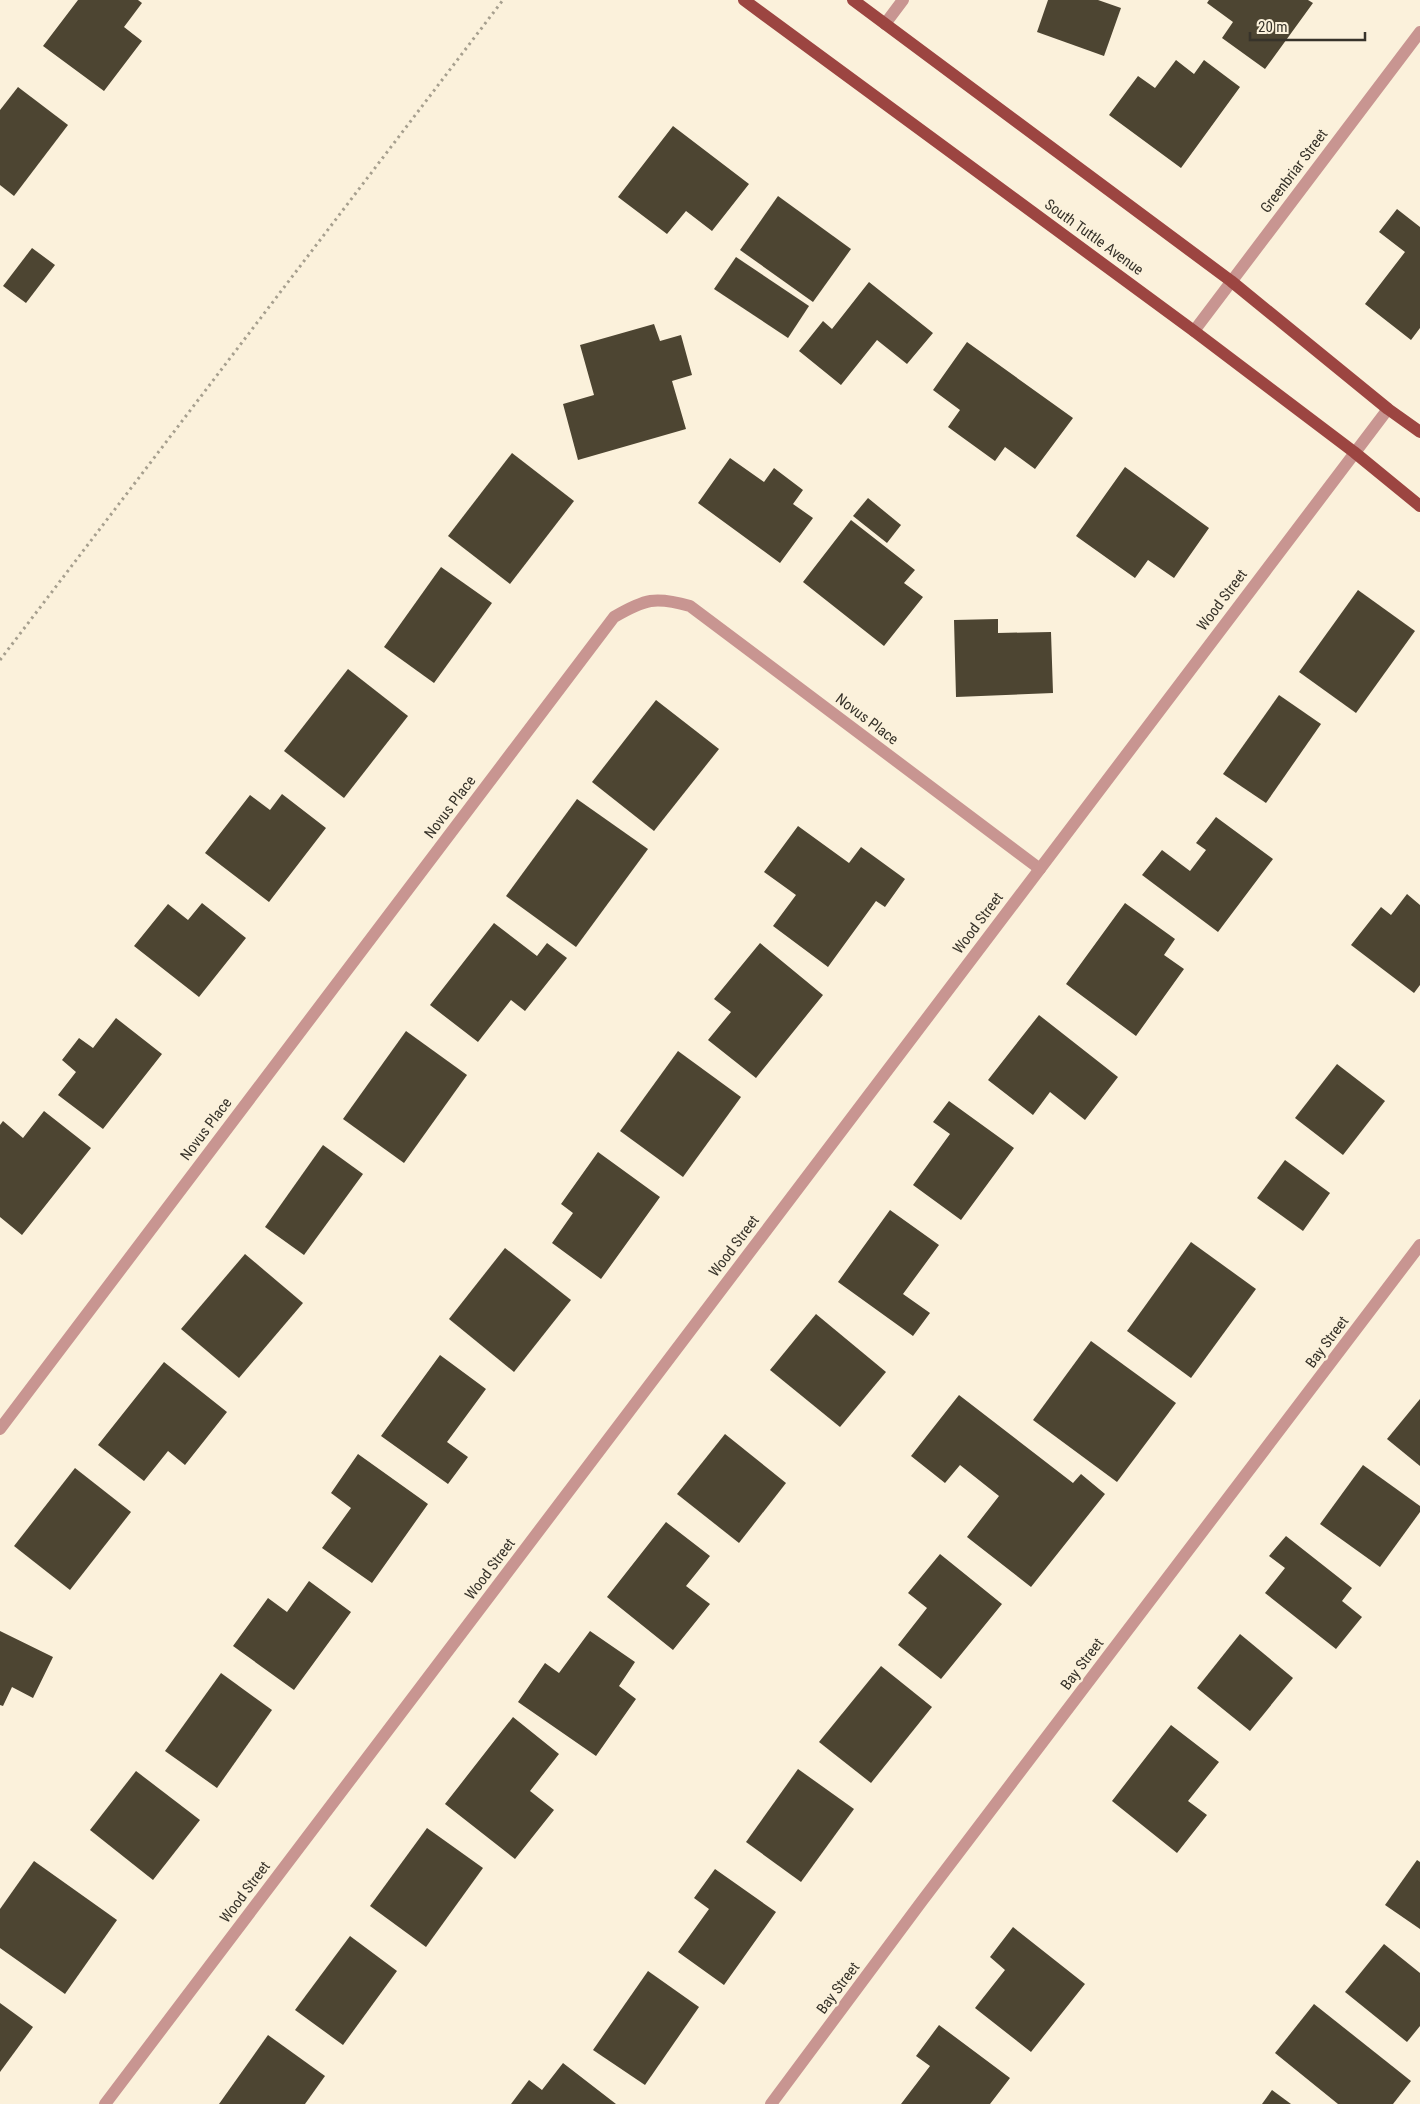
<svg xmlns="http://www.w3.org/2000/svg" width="1420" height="2104" viewBox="0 0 1420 2104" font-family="'Roboto Condensed',sans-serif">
<rect width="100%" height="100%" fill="#fbf1db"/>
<g fill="#4d4532">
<polygon points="78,0 138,0 142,3 124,27 142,41 104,91 43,46"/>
<polygon points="1048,0 1098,0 1121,8 1104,56 1037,32"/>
<polygon points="1209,0 1308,0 1313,3 1265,69 1222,38 1233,22 1207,3"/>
<polygon points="1176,60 1194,74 1204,60 1240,87 1181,168 1109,115 1138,76 1155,88"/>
<polygon points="18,87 68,125 14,196 0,185 0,110"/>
<polygon points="673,126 749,184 712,231 686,211 667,234 618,197"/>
<polygon points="778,196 851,249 813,302 740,250"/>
<polygon points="1397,209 1420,227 1420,328 1411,340 1365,304 1405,252 1379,232"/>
<polygon points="32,248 55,265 26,303 3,286"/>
<polygon points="736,257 809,306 788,338 714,289"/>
<polygon points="869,282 933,333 907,364 877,340 841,385 799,351 823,321 832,329"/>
<polygon points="654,324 660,341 681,335 692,375 672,381 686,429 578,460 563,404 594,395 580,345"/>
<polygon points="967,342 1073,418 1035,469 1005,447 995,461 948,427 960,410 933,390"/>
<polygon points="512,453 574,501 510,584 448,536"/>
<polygon points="730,458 764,482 774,468 803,490 793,504 813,518 780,563 698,503"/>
<polygon points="1125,467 1209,528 1174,578 1148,560 1135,578 1076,536"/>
<polygon points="868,498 901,525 887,543 853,516"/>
<polygon points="851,520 915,570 904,583 923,597 884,646 803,582"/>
<polygon points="441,567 492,603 434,683 384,647"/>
<polygon points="1358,590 1415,631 1356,713 1299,672"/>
<polygon points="998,619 998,633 1051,632 1053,693 956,697 954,620"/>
<polygon points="348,669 408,716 344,798 284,751"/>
<polygon points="1279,695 1321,724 1266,803 1223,774"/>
<polygon points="656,700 719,749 654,831 592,782"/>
<polygon points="282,794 326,828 269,902 205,853 250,795 270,810"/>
<polygon points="577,799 648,849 576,947 506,896"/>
<polygon points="1216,817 1273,859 1218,932 1142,875 1162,850 1190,871 1206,850 1196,843"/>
<polygon points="798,826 849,863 861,847 905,879 885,907 876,901 828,967 773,926 796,895 764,872"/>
<polygon points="1407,894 1420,905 1420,985 1414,993 1351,945 1381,907 1391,915"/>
<polygon points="202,903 246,938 199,997 134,946 168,904 188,920"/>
<polygon points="1125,903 1175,939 1164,955 1184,969 1136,1036 1066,984"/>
<polygon points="494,923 537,956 547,943 567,958 525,1011 511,1000 478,1042 430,1005"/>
<polygon points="760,943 823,995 756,1078 708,1040 731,1012 714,999"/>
<polygon points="1039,1015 1118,1077 1085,1120 1050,1092 1033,1115 988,1080"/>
<polygon points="116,1018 162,1054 103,1129 58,1095 76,1072 62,1060 79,1038 93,1048"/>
<polygon points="406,1031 467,1075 404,1163 343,1119"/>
<polygon points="678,1051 741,1097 683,1177 620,1131"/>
<polygon points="1337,1064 1385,1101 1343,1155 1295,1118"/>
<polygon points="949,1101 1014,1148 961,1220 913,1185 950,1134 933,1122"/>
<polygon points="44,1111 91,1148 22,1235 0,1217 0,1125 3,1121 23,1138"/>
<polygon points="323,1145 363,1174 304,1255 265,1227"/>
<polygon points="598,1152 660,1197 601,1279 552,1243 573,1213 561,1204"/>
<polygon points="1285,1160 1330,1193 1303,1231 1257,1198"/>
<polygon points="890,1210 939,1245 903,1294 930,1313 913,1336 838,1282"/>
<polygon points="1191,1242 1256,1289 1191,1378 1127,1331"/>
<polygon points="505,1248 571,1300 514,1372 449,1319"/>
<polygon points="245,1254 303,1303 239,1378 181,1329"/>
<polygon points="816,1314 886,1372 840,1427 770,1370"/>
<polygon points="1091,1341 1176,1403 1117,1482 1033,1420"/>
<polygon points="440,1355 486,1389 447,1442 468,1457 448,1484 381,1436"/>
<polygon points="164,1362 227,1412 185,1465 168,1451 144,1481 98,1445"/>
<polygon points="959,1395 1073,1483 1081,1474 1105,1494 1031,1587 967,1537 999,1496 960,1465 945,1483 911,1456"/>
<polygon points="1420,1399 1420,1466 1387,1439"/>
<polygon points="725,1434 786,1483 739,1543 677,1494"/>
<polygon points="358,1454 428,1504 372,1583 322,1548 351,1508 331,1493"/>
<polygon points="1363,1465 1420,1506 1420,1512 1380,1567 1320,1524"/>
<polygon points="75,1468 131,1512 70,1590 14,1546"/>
<polygon points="666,1522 710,1556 686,1586 710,1604 673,1650 607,1597"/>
<polygon points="1286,1536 1352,1588 1342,1601 1362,1617 1336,1649 1265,1593 1285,1568 1269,1556"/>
<polygon points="940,1554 1002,1604 941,1679 898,1645 927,1608 908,1593"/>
<polygon points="309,1581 351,1612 294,1690 233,1646 268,1598 287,1612"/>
<polygon points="0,1631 53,1657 33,1698 12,1687 3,1706 0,1705"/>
<polygon points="590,1631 635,1662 619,1686 636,1699 596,1756 518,1702 545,1663 559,1673"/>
<polygon points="1240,1634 1293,1678 1250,1731 1197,1688"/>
<polygon points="881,1666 932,1707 871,1783 819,1742"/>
<polygon points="221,1673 272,1710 217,1788 165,1751"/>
<polygon points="513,1717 559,1754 530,1791 554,1810 515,1859 445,1804"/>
<polygon points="1171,1725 1219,1762 1188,1801 1207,1815 1177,1853 1112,1801"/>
<polygon points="798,1769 854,1809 801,1882 746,1842"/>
<polygon points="136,1771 200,1820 153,1880 90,1830"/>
<polygon points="427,1828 483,1868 426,1947 370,1906"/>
<polygon points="1417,1860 1420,1862 1420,1929 1385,1905"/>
<polygon points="34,1861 117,1920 65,1994 0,1948 0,1909"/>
<polygon points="715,1869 776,1912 724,1985 678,1952 709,1909 694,1898"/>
<polygon points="1013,1927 1085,1984 1031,2052 975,2008 1005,1970 990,1957"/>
<polygon points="350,1936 397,1971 343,2045 295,2010"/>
<polygon points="1384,1944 1420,1973 1420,2026 1407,2042 1345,1992"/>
<polygon points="648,1971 699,2007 645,2085 593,2050"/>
<polygon points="0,2003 33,2027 0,2072"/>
<polygon points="1314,2004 1411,2081 1393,2104 1338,2104 1275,2053"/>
<polygon points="939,2025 1010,2078 990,2104 901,2104 930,2066 916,2056"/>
<polygon points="268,2035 325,2076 305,2104 219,2104"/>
<polygon points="563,2063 616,2104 511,2104 529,2080 542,2090"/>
<polygon points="1272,2090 1291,2104 1262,2104"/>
</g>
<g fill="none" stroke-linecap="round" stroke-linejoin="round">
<polyline stroke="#a69f8e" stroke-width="3" stroke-dasharray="2.5 4" stroke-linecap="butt" points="0,660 503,0"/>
<g stroke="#c89591" stroke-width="12">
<polyline points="885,24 903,0"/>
<polyline points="1194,331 1420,32"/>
<path d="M0,1429l614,-812c31,-18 41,-21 76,-11l350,263"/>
<polyline points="105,2104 1388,409"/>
<polyline points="771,2104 922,1901 1420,1245"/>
</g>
<g stroke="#9c4541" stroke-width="12">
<polyline points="744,0 1194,331 1354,452 1420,506"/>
<polyline points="853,0 1231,281 1388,409 1420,432"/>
</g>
</g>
<g text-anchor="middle" stroke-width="5" stroke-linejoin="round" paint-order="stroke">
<g font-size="15" fill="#37332a" stroke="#fbf1db">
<text transform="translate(1294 171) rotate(-53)" y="5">Greenbriar Street</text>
<text transform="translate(1094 237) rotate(36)" y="5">South Tuttle Avenue</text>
<text transform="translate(1222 600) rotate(-53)" y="5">Wood Street</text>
<text transform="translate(867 719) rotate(37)" y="5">Novus Place</text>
<text transform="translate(450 807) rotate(-53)" y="5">Novus Place</text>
<text transform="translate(978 923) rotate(-53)" y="5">Wood Street</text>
<text transform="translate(206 1129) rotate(-53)" y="5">Novus Place</text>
<text transform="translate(734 1246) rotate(-53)" y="5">Wood Street</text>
<text transform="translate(1327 1342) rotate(-53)" y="5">Bay Street</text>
<text transform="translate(490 1569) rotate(-53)" y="5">Wood Street</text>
<text transform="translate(1082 1664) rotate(-53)" y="5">Bay Street</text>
<text transform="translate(245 1892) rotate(-53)" y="5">Wood Street</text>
<text transform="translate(838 1988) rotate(-53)" y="5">Bay Street</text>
</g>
</g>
<path d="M1250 32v8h115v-8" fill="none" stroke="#37332a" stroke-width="2.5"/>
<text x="1258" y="32" font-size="15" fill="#37332a" stroke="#fbf1db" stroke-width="4" paint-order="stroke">20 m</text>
</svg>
